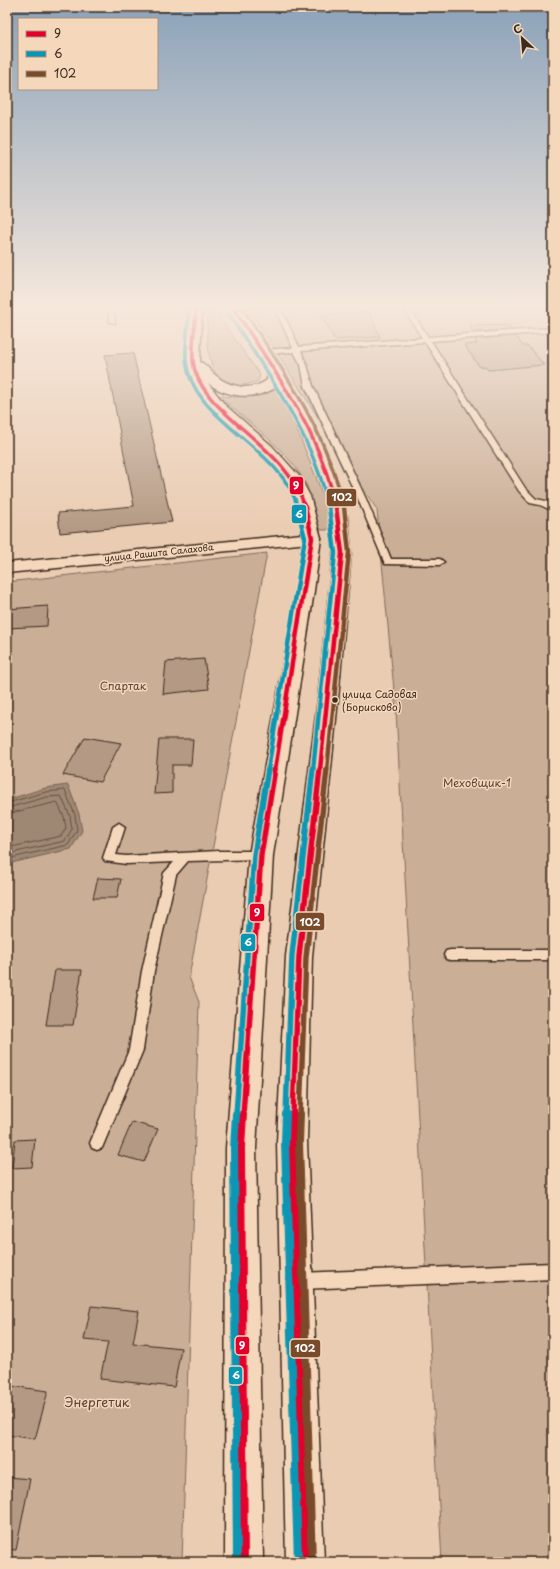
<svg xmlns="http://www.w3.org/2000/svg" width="560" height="1569" viewBox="0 0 560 1569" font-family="'Playpen Sans',sans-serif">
<rect width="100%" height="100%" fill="#eaccb2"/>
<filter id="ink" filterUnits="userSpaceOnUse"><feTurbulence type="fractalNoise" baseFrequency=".025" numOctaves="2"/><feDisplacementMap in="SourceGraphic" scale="8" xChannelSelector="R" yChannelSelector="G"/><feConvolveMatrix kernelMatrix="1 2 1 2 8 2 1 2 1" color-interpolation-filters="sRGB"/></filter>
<g filter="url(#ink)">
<g fill="#caae96" stroke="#826c5a">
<path d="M207,309h9l6,12 38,54 -2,6c-55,21 -50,-36 -51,-72z"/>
<polygon points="248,309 553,309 553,1562 442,1562 396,711 377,510 277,353 281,350 274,348"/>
<path d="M276,386l18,36 33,83 2,22 -2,3h-5c-8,-4 -11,-36 -16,-46 -18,-35 -59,-62 -88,-89 20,4 40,2 58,-9z"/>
<polygon points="267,553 189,977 199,1002 182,1562 7,1562 7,582"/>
</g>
<polygon fill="#9f8873" stroke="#776251" points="68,785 79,814 82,831 71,849 7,864 7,800 45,788"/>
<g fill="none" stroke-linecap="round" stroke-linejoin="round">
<g stroke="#635040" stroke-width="1">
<polyline points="7,803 46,792 65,790 75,815 77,830 68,845 7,859"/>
<polyline points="7,808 47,797 61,796 70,816 72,829 65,841 7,854"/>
<polyline points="7,814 57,802 64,817 66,828 61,836 7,848"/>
</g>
</g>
<g fill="#b49a84" stroke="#3b2a1e">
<polygon points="369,312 380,337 335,340 321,315"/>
<polygon points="508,325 511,330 473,332 470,326"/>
<polygon points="516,336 523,346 528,346 544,365 488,370 485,366 480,367 464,345 477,344 475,339"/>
<polygon points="133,353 172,522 60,533 58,513 134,506 105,355"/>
<polygon points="48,606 47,626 7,628 7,609"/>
<polygon points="204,659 209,689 163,694 166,662"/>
<polygon points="85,737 121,743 100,782 63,775"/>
<polygon points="159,739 193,739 191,765 172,765 172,793 154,794"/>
<polygon points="98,878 121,879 117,898 93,898"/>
<polygon points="55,970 82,970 73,1025 46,1025"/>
<polygon points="132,1122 158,1129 144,1162 118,1155"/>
<polygon points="35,1139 32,1167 12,1168 15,1140"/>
<polygon points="91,1306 139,1311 133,1343 181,1348 174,1387 100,1379 108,1342 84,1340"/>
<polygon points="11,1386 48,1391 35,1439 7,1435 7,1398"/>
<polygon points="7,1477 30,1479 16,1550 7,1549"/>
</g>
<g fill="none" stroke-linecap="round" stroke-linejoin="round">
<defs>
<g id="service">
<polygon points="108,309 114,309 115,323 110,322"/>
<polygon points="275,309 281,309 299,347 422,338 404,309 410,309 428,337 553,328 553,332 431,341 525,488 536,499 546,501 553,506 553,511 540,505 530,503 519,491 425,342 301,351 307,365 313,386 366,499 391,559 440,559 444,562 440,565 385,564 358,499 305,386 301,365 294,352 263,354 260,352 263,350 293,348"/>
<polygon points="546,309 552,309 553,318 551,317"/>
<polygon points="119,823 125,827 116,855 126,856 218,851 261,851 265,852 267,855 265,858 261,859 188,861 176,875 154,971 143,1050 102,1148 97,1150 92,1148 90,1143 129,1050 142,971 164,873 174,862 126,864 105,861 103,858 113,827"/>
<polygon points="450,950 553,950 553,960 450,960 446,959 444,955 446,951"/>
<polygon points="553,1263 553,1279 299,1289 293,1287 291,1281 293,1275 299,1273"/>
</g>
<polygon id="minor" points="312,533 318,534 321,538 318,542 7,573 7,563"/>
<path id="secondary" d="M190,309h12l-2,53c6,2 10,9 15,13 14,12 36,17 52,5l1,-10 -40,-61h12l57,85 31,61 12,32 8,33 3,33 -13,146 -26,257 -5,186 17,420h-38l-9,-420 9,-186 32,-257 15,-146 -2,-33 -7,-33 -11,-32 -14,-31 -21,-38c-20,15 -51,12 -70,-3l17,22 47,41 27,30 11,20 11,42 -7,53 -41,264 -17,293 7,414h-38l1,-414 23,-293 47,-264 7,-53 -9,-42 -8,-15 -24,-29 -47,-41 -16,-19 -9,-16 -4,-15z"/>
</defs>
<use href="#service" stroke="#3b2a1e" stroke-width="3"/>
<use href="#minor" stroke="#3b2a1e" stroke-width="3"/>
<use href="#secondary" stroke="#3b2a1e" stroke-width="3"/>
<use href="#service" fill="#f5d7bb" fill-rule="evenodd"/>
<use href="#minor" fill="#f5d7bb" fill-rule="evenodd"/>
<use href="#secondary" fill="#f5d7bb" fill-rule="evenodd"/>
<defs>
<g id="bus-1-far3">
<path d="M196,309c-1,17 -4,35 -3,52 5,53 97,85 112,147"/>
<path d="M234,309c41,63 87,124 102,199"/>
</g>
<g id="bus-1-far2">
<polyline points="275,770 312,538 305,507"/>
<polyline points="320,770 342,553 336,507"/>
</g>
<g id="bus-1-far1">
<polyline points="243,1115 261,855 275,769"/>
<polyline points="293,1115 299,956 320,769"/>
</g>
<g id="bus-1">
<polyline points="243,1114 241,1148 244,1562"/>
<polyline points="293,1114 292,1142 305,1562"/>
</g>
<g id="bus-2-far3">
<path d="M189,309c-1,17 -4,35 -3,52 6,60 96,86 112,147"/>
<path d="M228,313c40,61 85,122 101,195"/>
</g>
<g id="bus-2-far2">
<polyline points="268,770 305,538 297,507"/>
<polyline points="313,770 335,553 329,507"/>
</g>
<g id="bus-2-far1">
<polyline points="236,1115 254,855 268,769"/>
<polyline points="286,1115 292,955 313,769"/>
</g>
<g id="bus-2">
<polyline points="236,1114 234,1148 237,1562"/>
<polyline points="286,1114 285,1142 298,1562"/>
</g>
<path id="bus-3-far3" d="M243,309c41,62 85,125 101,199"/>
<polyline id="bus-3-far2" points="327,770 349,552 344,507"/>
<polyline id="bus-3-far1" points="300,1115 306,957 327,769"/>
<polyline id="bus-3" points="300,1114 299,1142 312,1562"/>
</defs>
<use href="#bus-1-far3" stroke="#f5d7bb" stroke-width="5.5"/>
<use href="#bus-1-far2" stroke="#f5d7bb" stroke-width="7"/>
<use href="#bus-1-far1" stroke="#f5d7bb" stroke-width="8"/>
<use href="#bus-1" stroke="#f5d7bb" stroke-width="10"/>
<use href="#bus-2-far3" stroke="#f5d7bb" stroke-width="5.5"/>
<use href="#bus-2-far2" stroke="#f5d7bb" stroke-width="7"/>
<use href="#bus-2-far1" stroke="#f5d7bb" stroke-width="8"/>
<use href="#bus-2" stroke="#f5d7bb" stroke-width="10"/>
<use href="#bus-3-far3" stroke="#f5d7bb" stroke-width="5.5"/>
<use href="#bus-3-far2" stroke="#f5d7bb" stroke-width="7"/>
<use href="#bus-3-far1" stroke="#f5d7bb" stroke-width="8"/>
<use href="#bus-3" stroke="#f5d7bb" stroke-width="10"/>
<use href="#bus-1-far3" stroke="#e4002b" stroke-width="3.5"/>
<use href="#bus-1-far2" stroke="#e4002b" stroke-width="4.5"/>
<use href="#bus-1-far1" stroke="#e4002b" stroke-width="5.5"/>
<use href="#bus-1" stroke="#e4002b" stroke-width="8"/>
<use href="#bus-2-far3" stroke="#0996b4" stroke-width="3.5"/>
<use href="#bus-2-far2" stroke="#0996b4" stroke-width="4.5"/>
<use href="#bus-2-far1" stroke="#0996b4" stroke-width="5.5"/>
<use href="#bus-2" stroke="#0996b4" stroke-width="8"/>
<use href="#bus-3-far3" stroke="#7a4b2a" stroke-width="3.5"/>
<use href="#bus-3-far2" stroke="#7a4b2a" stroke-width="4.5"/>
<use href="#bus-3-far1" stroke="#7a4b2a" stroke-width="5.5"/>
<use href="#bus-3" stroke="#7a4b2a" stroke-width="8"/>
</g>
</g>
<linearGradient id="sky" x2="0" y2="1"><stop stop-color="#8ba2b9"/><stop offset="0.58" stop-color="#f6e8dc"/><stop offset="1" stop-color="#f6e8dc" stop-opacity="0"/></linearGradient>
<rect width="560" height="529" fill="url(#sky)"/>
<circle fill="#3b2a1e" stroke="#f5d7bb" stroke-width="1.5" cx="335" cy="700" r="3.5"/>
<g text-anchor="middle" stroke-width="3" stroke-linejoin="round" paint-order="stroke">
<g font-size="9" fill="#3b2a1e" stroke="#f5d7bb">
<text transform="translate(159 553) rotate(-6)" y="3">улица Рашита Салахова</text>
</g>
<g font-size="10" fill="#3b2a1e" stroke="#f5d7bb" text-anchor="start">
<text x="342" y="698">улица Садовая<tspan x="342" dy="13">(Борисково)</tspan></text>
</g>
<g font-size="11" fill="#584436" stroke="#f5d7bb">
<text x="123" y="690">Спартак</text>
<text x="477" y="787">Меховщик-1</text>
</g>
<g font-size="13" fill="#584436" stroke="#f5d7bb">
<text x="97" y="1407">Энергетик</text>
</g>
</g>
<g stroke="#f5d7bb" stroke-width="1.5">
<rect x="289" y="476" width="15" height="19" rx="4" fill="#e4002b"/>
<rect x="326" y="488" width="31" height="19" rx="4" fill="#7a4b2a"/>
<rect x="291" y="504" width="16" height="20" rx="4" fill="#0996b4"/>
<rect x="249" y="903" width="16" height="19" rx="4" fill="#e4002b"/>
<rect x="295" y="912" width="30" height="19" rx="4" fill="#7a4b2a"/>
<rect x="240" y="933" width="16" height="19" rx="4" fill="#0996b4"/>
<rect x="235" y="1336" width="15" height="19" rx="4" fill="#e4002b"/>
<rect x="290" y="1339" width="31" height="19" rx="4" fill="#7a4b2a"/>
<rect x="228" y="1366" width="15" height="19" rx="4" fill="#0996b4"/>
</g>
<g font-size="11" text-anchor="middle" font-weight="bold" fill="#fff">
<text x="296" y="489">9</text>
<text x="342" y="501">102</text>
<text x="299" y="518">6</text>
<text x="257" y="916">9</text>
<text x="310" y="926">102</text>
<text x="248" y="946">6</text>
<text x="242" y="1349">9</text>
<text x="305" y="1352">102</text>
<text x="236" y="1379">6</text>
</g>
<rect width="560" height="1569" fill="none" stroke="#f5d7bb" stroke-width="24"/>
<rect x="12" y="12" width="536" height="1545" fill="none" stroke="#3b2a1e" stroke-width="1.5" filter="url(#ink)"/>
<rect x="18" y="18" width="140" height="72" fill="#f5d7bb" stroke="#ab927c"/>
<rect x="26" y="31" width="20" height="6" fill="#e4002b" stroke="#ab927c"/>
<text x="54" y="38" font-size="12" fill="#3b2a1e">9</text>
<rect x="26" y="51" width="20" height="6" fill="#0996b4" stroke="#ab927c"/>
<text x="54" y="58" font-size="12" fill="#3b2a1e">6</text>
<rect x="26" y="71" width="20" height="6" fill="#7a4b2a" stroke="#ab927c"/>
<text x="54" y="78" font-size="12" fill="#3b2a1e">102</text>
<g transform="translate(522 38) rotate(334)" stroke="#f5d7bb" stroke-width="3" paint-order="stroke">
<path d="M0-3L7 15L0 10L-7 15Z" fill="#3b2a1e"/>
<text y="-6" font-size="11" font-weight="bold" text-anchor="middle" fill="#3b2a1e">С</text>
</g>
</svg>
